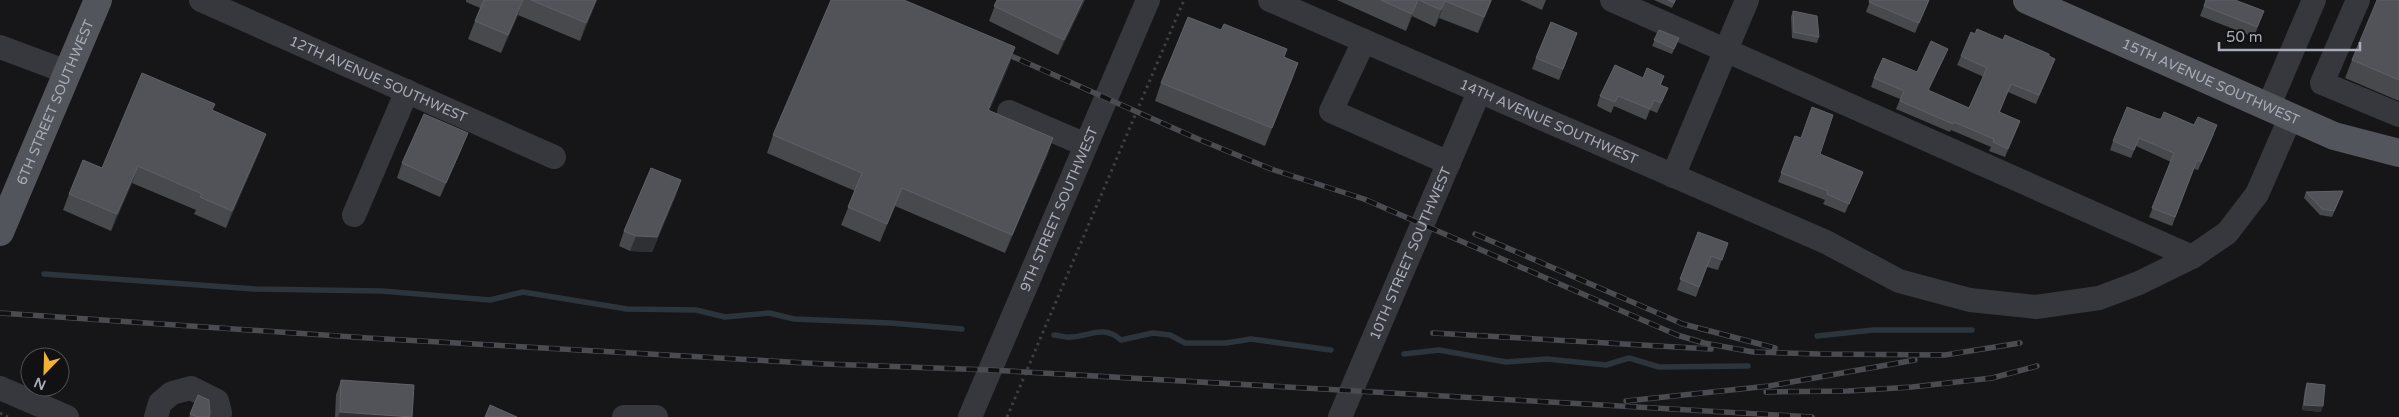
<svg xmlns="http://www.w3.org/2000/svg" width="2399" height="417" viewBox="0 0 2399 417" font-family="'Varela Round',sans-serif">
<rect width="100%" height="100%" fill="#161618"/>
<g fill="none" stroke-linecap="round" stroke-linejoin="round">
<g stroke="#2c353c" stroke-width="5.5">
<polyline points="44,274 255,289 382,291 490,300 523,292 627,309 696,310 725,317 769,313 794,319 891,323 962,329"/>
<path d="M1054,335c5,0 11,3 16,2 19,0 33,-13 51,3l32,-7 17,2 15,8h41l25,-4 80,11"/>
<polyline points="1817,336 1873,330 1972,330"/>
<polyline points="1404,354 1439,350 1506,362 1547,359 1606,365 1629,358 1659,367 1748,366"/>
</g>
<g stroke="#3d3f44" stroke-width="3" stroke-dasharray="2.5 4" stroke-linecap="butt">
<polyline points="0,413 8,417"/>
<polyline points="1007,417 1184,0"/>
</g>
<g stroke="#37383d" stroke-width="24">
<path id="s1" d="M201,0l353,157"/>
<path id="s2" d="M1270,0l556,242 73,39 71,19 66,7 63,-9 40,-15 53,-26 35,-24 30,-39 34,-78"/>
<polyline points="1612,0 2192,257"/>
<polyline points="2358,0 2322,83 2399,115"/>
<polyline points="1364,41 1331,111 1449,163"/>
<polyline points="0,47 67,72"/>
<polyline points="2269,105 2314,0"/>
<polyline points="1009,112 1086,145"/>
<polyline points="1673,176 1747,0"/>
<polyline points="354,215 407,91"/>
<polyline points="0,388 67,417"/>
<polyline points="156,417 160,403 172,393 191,388 217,401 220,413 218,417"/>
<polyline points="624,417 656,417"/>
<path id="s3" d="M970,417l178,-417"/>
<path id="s4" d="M1340,417l139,-325"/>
</g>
<g stroke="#53555c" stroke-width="28">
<path id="s5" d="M2027,0l307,136 65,17"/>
<path id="s6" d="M0,232l98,-232"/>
</g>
<defs>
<g id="rail">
<polyline points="1000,51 1198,139 1271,169 1364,199 1677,335 1704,343 1753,352 1819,354 1945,355 2020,343"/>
<polyline points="1475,234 1683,324 1775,348"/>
<polyline points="0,313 368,338 825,364 990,370 1812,417"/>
<polyline points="1433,333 1711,349"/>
<polyline points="1766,392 1848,391 1912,387 1992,378 2037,366"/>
<polyline points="1626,401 1769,386 1915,360"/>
</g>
</defs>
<use href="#rail" stroke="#4a4c52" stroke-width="5.5"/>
<use href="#rail" stroke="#111113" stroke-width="4" stroke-dasharray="11" stroke-linecap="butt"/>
</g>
<g fill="#47494d">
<polygon points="466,0 597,0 580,41 518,15 501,53 468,39 480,8 466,2"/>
<polygon points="997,0 1085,0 1058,55 989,21"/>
<polygon points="1337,0 1492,0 1478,33 1439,18 1435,27 1412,16 1406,31"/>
<polygon points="1520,0 1546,0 1542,10"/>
<polygon points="1654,0 1676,0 1672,8"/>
<polygon points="1868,0 1929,0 1915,33 1866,12 1870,1"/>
<polygon points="2206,0 2264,11 2254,37 2200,16"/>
<polygon points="2399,0 2399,101 2345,78 2352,60"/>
<polygon points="1793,11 1819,37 1817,43 1792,38 1791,17"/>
<polygon points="1659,30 1679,38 1672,54 1652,46"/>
<polygon points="1975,34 2003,40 2049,56 2052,67 2036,104 2008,92 2000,112 2020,121 2005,157 1989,151 1991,147 1951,130 1950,132 1896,109 1900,99 1871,87 1874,78 1917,72 1948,49 1944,58 1928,90 1969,108 1984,77 1957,65 1961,56"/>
<polygon points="1573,44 1559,80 1532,69 1536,58"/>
<polygon points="1015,47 1009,65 989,111 1053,138 1047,156 1005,253 895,206 880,242 841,225 855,191 767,153 773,135"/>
<polygon points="1284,58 1298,63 1265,146 1155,101 1161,83"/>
<polygon points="1664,76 1661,85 1668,88 1664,98 1657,113 1650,110 1646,120 1614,106 1611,113 1597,106 1600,96 1643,78"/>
<polygon points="212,110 260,150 226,228 194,214 196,210 132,183 111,231 63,210 69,194 102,168"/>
<polygon points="2158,119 2214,134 2198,170 2194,169 2172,226 2149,217 2171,162 2136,146 2131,158 2110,150 2113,141"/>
<polygon points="1795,136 1820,154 1863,172 1845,213 1823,204 1825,200 1778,182"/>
<polygon points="462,148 440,197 397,178 402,163"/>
<polygon points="681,180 676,195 652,252 630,251 619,246 624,231"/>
<polygon points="2343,191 2332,217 2320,215 2304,198 2306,192"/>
<polygon points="1698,232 1728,243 1718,270 1707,267 1696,297 1677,290"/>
<polygon points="341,380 414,385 412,417 335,417 336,395"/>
<polygon points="2307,383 2321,412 2302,410 2305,389"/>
<polygon points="198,395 209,417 189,417"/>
</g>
<g fill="#2f3033">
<polygon points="523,0 518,15 501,53 508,35"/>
<polygon points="596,0 597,0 580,41 586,23"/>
<polygon points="1083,0 1085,0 1058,55 1064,40"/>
<polygon points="1418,0 1412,16 1406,31 1412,14"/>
<polygon points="1491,0 1492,0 1478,33 1484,17"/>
<polygon points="1445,1 1439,18 1435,27 1441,10"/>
<polygon points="1015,47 1009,65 982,128 988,110"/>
<polygon points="1948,49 1944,58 1925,99 1928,90"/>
<polygon points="1298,63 1292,81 1265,146 1272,128"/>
<polygon points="2020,121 2017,129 2005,157 2008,149"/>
<polygon points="468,133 462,148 440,197 446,183"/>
<polygon points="266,134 260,150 226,228 232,211"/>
<polygon points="1053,138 1047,156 1005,253 1012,235"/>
<polygon points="138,166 132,183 111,231 117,214"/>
<polygon points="681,180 676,195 652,252 630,251 636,236"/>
<polygon points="902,188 895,206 880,242 887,224"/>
<polygon points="2304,405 2323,406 2321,412 2302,410"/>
<polygon points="340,412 412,417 338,417"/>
</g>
<g fill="#525359" stroke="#5f6168">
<polygon points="484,0 523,0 508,35 475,21"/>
<polygon points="531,0 596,0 586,23"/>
<polygon points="831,0 904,0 1015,47 988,110 1053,138 1012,235 902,188 887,224 848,207 862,173 773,135"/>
<polygon points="997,0 1083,0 1064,40 994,6"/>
<polygon points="1381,0 1418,0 1412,14"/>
<polygon points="1419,0 1491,0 1484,17 1445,1 1441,10"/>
<polygon points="1668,0 1675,0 1674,3"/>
<polygon points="1870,0 1929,0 1919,23 1869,2"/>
<polygon points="2206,0 2235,0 2264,11 2257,27 2204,6"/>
<polygon points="2377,0 2399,0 2399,80 2352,60"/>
<polygon points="1793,11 1817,16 1819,37 1794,32"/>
<polygon points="1188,17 1221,30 1224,24 1287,49 1284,57 1298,63 1272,128 1161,83"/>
<polygon points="1551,22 1577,33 1563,69 1536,58"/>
<polygon points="1977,29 2003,40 2005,35 2049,54 2049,56 2055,59 2039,95 2011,84 1999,112 2020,121 2008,149 1993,142 1994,139 1954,122 1953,124 1900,101 1904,91 1874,78 1883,58 1917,72 1931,41 1948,49 1928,90 1969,108 1987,68 1961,56 1971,32 1975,34"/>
<polygon points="1659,30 1679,38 1674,49 1654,40"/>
<polygon points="1615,65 1643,78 1647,68 1664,76 1660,85 1668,88 1661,103 1654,100 1650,109 1618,96 1615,102 1600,96"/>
<polygon points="142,73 215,104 212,110 266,134 232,211 200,197 202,194 138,166 117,214 69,194 83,160 102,168"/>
<polygon points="1812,107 1833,115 1820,154 1863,172 1849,204 1827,194 1828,191 1781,173 1795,136 1801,138"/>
<polygon points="2127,107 2158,119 2161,119 2164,112 2194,125 2198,117 2217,125 2201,162 2197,160 2175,217 2152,208 2174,153 2139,138 2134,150 2113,141"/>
<polygon points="424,114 468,133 446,183 402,163"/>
<polygon points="651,168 681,180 657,237 636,236 624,231"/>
<polygon points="2343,191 2334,211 2322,209 2306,192"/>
<polygon points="1698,232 1728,243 1722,260 1711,256 1699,287 1680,279"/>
<polygon points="341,380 414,385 412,417 340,412"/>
<polygon points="2307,383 2325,385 2323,406 2304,405"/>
<polygon points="198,395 209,400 210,414 209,417 198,417 190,414"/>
<polygon points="490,405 517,417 485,417"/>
</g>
<g text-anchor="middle" stroke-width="5" stroke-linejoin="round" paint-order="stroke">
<g font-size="14" fill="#a8adb8" stroke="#111113">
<text dy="5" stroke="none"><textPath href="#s1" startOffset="194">12TH AVENUE SOUTHWEST</textPath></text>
<text dy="5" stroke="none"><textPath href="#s5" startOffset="201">15TH AVENUE SOUTHWEST</textPath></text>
<text dy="5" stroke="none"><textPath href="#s6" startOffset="141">6TH STREET SOUTHWEST</textPath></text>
<text dy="5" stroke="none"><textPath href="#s2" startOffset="304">14TH AVENUE SOUTHWEST</textPath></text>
<text dy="5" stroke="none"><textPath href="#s3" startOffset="226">9TH STREET SOUTHWEST</textPath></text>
<text dy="5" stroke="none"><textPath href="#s4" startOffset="178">10TH STREET SOUTHWEST</textPath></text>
</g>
</g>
<g transform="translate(45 372) rotate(203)"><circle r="24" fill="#111113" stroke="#4d4f55"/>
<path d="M0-4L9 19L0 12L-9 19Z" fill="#f2b134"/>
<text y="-8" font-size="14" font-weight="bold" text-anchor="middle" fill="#a8adb8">N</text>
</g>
<path d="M2219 42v8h141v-8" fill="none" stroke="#a8adb8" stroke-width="2.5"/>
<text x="2226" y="42" font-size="15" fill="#a8adb8" stroke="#111113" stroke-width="4" paint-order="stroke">50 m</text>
</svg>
